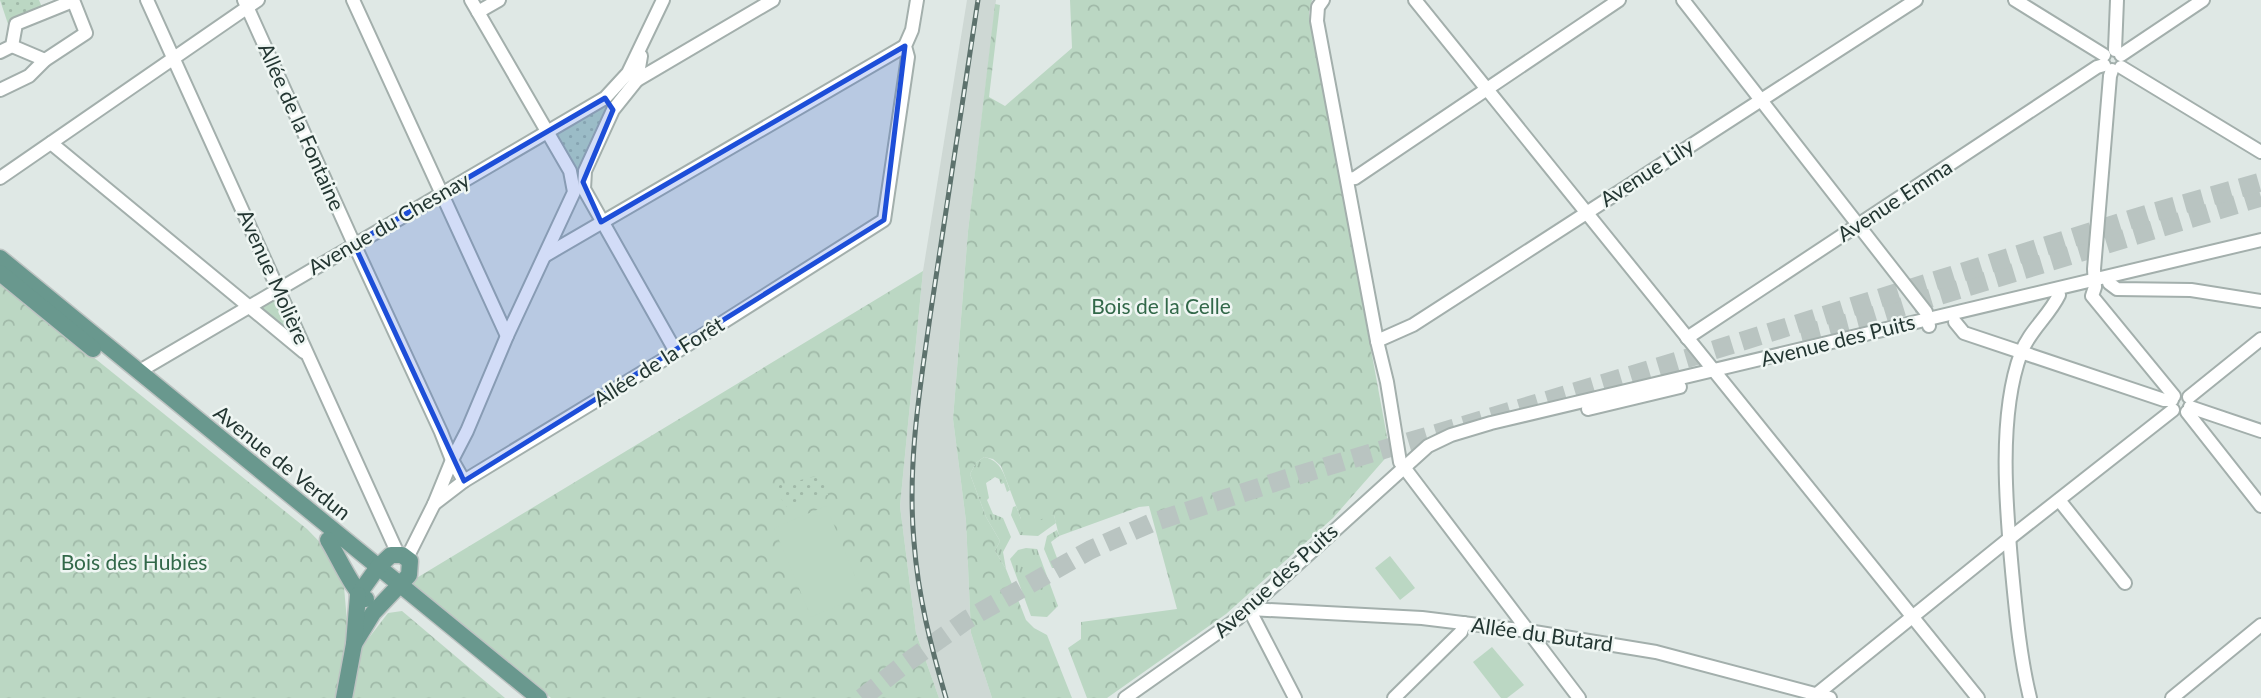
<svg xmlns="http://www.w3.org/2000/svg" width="2261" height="698" viewBox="0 0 2261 698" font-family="Lato,sans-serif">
<defs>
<pattern id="grass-tufts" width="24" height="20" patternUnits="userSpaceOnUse" patternTransform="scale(1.75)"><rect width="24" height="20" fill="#bbd7c3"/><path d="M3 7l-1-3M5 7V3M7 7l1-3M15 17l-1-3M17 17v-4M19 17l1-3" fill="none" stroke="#a0b9a8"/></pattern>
<pattern id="forest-crowns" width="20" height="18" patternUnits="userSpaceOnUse" patternTransform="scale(1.75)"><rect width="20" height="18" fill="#bbd7c3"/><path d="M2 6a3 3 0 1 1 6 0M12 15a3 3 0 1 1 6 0" fill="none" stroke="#a0b9a8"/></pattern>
<pattern id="park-dots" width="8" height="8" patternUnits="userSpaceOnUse" patternTransform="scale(1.75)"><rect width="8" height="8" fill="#bbd7c3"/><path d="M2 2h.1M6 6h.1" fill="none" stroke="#a0b9a8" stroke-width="1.8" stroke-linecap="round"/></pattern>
</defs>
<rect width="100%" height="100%" fill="#dfe8e5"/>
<polygon fill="#ced8d4" points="967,0 996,0 968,231 953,419 966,521 971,633 992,698 939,698 916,633 900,506 923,271"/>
<g fill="url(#grass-tufts)">
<polygon points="276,297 293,334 292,338 259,307"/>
<path d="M984,457c18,4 20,18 26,33l-3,2 -3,-9 -3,1 -2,-5 -4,-2 -9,6 3,15 -2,2 6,14 10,4 8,19 -8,15 3,17 -11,-18 5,-10 -14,-24 -16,-43 6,-11z"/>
<polygon points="1016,506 1021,519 1054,515 1056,523 1038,536 1020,535 1011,515 1013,507"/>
<polygon points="1057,530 1059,536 1051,542 1060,566 1052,568 1044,549 1047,536"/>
<polygon points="1026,548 1037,549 1058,606 1047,617 1031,616 1010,559 1018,550"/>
</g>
<g fill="url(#forest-crowns)">
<polygon points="1070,0 1312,0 1309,13 1390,453 1333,518 1226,614 1107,698 1087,698 1068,648 1081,639 1081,622 1177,609 1149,506 1139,507 1059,536 1054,515 1027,524 1021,519 1001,466 993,459 984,457 976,463 970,474 986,517 1000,541 995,551 1006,569 1026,620 1034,628 1047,635 1072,698 992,698 971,633 966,521 953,419 968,231 995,4 1000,5 989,97 1005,106 1072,48"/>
<polygon points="923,271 900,506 916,633 939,698 551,698 410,582"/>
<polygon points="0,282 307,529 342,565 349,643 335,698 0,698"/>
<polygon points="402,611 505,698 352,698 361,648 388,613"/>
</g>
<g fill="url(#park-dots)">
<polygon points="0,0 39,0 43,10 8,24"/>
<polygon points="605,98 610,102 613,110 585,171 578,175 570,171 547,131"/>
<polygon points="821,475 828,495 805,498 785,507 776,486"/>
</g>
<g fill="#bbd7c3">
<polygon points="826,506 863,595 811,617 774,528"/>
<polygon points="1390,556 1415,588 1400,600 1375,568"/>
<polygon points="1492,647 1524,685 1507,698 1501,698 1473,662"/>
</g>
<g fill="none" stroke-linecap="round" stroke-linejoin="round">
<g stroke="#b9c4c1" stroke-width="19" stroke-dasharray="19 10" stroke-linecap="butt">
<polyline points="1801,335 1859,320 2261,197"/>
<polyline points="862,698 902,666 968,619 1090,550 1151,523 1285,479 1698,355 2151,213 2261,182"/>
</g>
<defs>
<g id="minor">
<polyline points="147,0 398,554"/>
<polyline points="244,0 354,244 441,432 452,460 464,481"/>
<polyline points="353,0 507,336"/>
<polyline points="1323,0 1318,7 1317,21 1377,341 1387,382 1400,462 1579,698"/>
<polyline points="1415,0 1978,698"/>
<polyline points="1683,0 1926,312 1929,326"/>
<polyline points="2015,0 2104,55"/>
<polyline points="478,12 499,0"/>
<polyline points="12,46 45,60"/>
<polyline points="2115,50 2117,0"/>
<polyline points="0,52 12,46 16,24 73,1"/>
<polyline points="2121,55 2203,0"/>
<polyline points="641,56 637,80 613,110 585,171 584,189 676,352"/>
<polyline points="2121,67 2261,152"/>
<polyline points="2112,70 2110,76 2094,269 2095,287 2092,296 2174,396"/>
<polyline points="635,79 637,80 773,0"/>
<polyline points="0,90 29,76 45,60 86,33 73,0"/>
<polyline points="51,143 304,352"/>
<polyline points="0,178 258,0"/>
<polyline points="1347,179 1355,178 1619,0"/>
<polyline points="546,255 905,46"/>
<polyline points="2109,283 2117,289 2191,290 2261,301"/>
<polyline points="1955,322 1964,333 2164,400 2172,400"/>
<polyline points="1687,338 2097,67 2104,65"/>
<polyline points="1377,341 1413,325 1916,0"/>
<polyline points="138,372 605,98 628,73 663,0"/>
<polyline points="2189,397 2261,339"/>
<polyline points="2190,407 2261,431"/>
<polyline points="1588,409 1680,387"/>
<polyline points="2187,412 2261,506"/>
<polyline points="2059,500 2125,583"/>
<polyline points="434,504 464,481 676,352 884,220 908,57 905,46 912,30 917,0"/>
<polyline points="407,558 434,504 452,460 467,431 507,336 574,192 570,171 471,0"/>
<polyline points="1249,609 1422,618 1528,631 1656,652 1830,698"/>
<polyline points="1249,609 1295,698"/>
<polyline points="1125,698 1237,619 1428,446 1451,435 1491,423 2261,240"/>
<polyline points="1394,698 1461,632 1464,623"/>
<polyline points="1812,698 2005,542 2173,410"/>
<path d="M2030,698c-10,-41 -14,-85 -18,-127 -6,-65 -14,-156 9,-218 8,-22 28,-37 38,-58"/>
<polyline points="2172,698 2261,625"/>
</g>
<g id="major">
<polyline points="0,258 539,698"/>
<polyline points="0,273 93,349"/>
<path d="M328,540c9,14 26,53 38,59"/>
<polyline points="354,644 373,613 409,575 410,561 402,555 391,555 378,567 358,595"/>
<polyline points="344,698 354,644 358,595"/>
</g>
</defs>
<use href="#minor" stroke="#a3afac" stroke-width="16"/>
<use href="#major" stroke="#bdc3c2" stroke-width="19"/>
<use href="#minor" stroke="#fff" stroke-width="12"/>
<use href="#major" stroke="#69988e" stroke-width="16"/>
<defs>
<path id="rail" d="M946,698c-15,-51 -28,-102 -32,-156 -7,-77 6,-155 17,-232 15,-103 32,-207 47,-310"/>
</defs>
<use href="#rail" stroke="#5d726d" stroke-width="5"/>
<use href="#rail" stroke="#eff6f3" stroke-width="2.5" stroke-dasharray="8" stroke-linecap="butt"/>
</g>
<path fill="#1d4ed8" fill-opacity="0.2" stroke="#1d4ed8" stroke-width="5" stroke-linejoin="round" d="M905,46l-21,174 -420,261 -110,-237 251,-146 8,12 -30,72 18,40z"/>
<g text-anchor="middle" stroke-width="5" stroke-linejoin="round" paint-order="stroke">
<g font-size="21" fill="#233632" stroke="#eff6f3">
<text transform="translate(301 127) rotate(66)" y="7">Allée de la Fontaine</text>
<text transform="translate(1647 173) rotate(-33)" y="7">Avenue Lily</text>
<text transform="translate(1895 201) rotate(-33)" y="7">Avenue Emma</text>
<text transform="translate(389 224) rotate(-30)" y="7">Avenue du Chesnay</text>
<text transform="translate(273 277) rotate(66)" y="7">Avenue Molière</text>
<text transform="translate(1838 341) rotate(-14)" y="7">Avenue des Puits</text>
<text transform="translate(659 362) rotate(-32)" y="7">Allée de la Forêt</text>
<text transform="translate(282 463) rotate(39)" y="7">Avenue de Verdun</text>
<text transform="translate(1276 581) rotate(-42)" y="7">Avenue des Puits</text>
<text transform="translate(1542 635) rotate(8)" y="7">Allée du Butard</text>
</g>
<g font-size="21" fill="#326849" stroke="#eff6f3">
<text x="1161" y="314">Bois de la Celle</text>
<text x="134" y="570">Bois des Hubies</text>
</g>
</g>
</svg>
